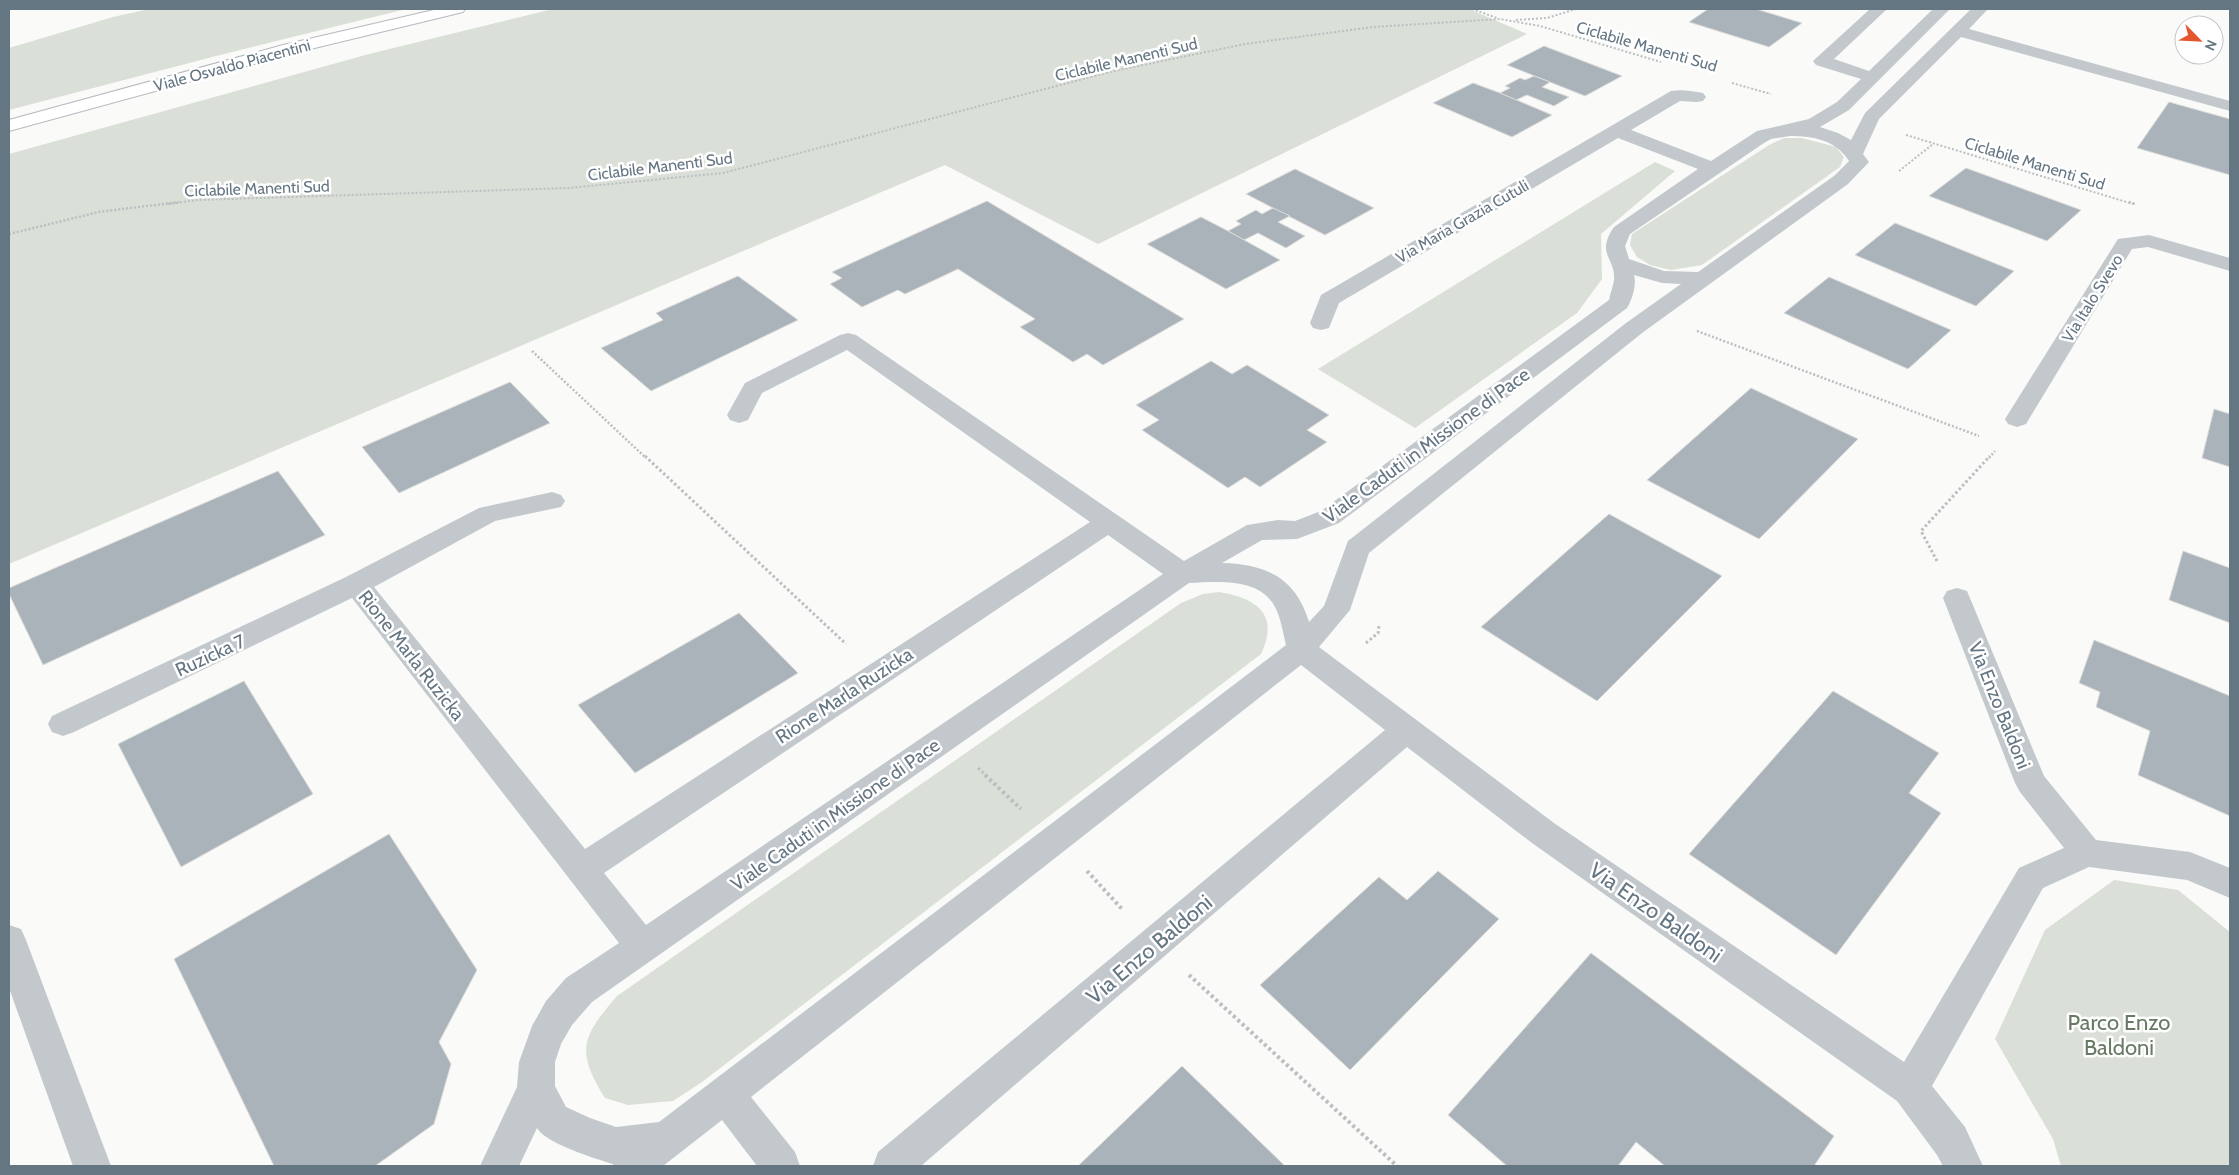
<svg xmlns="http://www.w3.org/2000/svg" width="2239" height="1175" viewBox="0 0 2239 1175" font-family="Cabin,sans-serif">
<rect width="100%" height="100%" fill="#fafaf8"/>
<g fill="#dadfd7">
<polygon points="149,9 406,9 216,56 9,110 9,48 113,17"/>
<polygon points="553,9 1469,9 1527,34 1098,244 945,165 9,564 9,154 369,54"/>
<polygon points="1784,138 1802,138 1836,147 1844,157 1840,167 1702,265 1671,270 1650,265 1637,257 1630,245 1632,234 1769,145"/>
<polygon points="1655,162 1675,171 1601,234 1602,279 1577,313 1415,428 1318,369"/>
<path d="M1219,592c37,6 61,22 42,62l-559,428 -29,19 -45,4 -23,-7c-30,-48 -23,-61 12,-102l564,-393 22,-9z"/>
<polygon points="2114,880 2178,890 2230,932 2230,1166 2061,1166 2053,1139 1995,1039 2045,930"/>
</g>
<g fill="#aab3b9" stroke="#dcdcda">
<polygon points="1708,9 1756,9 1802,23 1769,47 1689,22"/>
<polygon points="1544,46 1622,76 1585,96 1507,65"/>
<polygon points="1534,76 1550,82 1542,87 1569,97 1554,106 1527,95 1516,100 1500,93 1510,88 1505,86 1520,78 1525,80"/>
<polygon points="1473,83 1500,93 1552,115 1512,137 1433,103"/>
<polygon points="2169,102 2230,119 2230,175 2137,148"/>
<polygon points="1966,168 2081,210 2047,241 1929,196"/>
<polygon points="1295,169 1374,208 1325,235 1246,194"/>
<polygon points="987,201 1184,319 1103,365 1087,354 1073,362 1020,327 1035,319 958,269 905,294 898,290 862,307 830,284 842,278 832,272"/>
<polygon points="1273,208 1290,216 1278,222 1305,236 1286,248 1258,233 1244,240 1228,231 1241,224 1236,221 1256,210 1262,214"/>
<polygon points="1201,217 1228,231 1280,260 1226,289 1147,244"/>
<polygon points="1895,223 2014,271 1976,306 1855,255"/>
<polygon points="738,276 798,320 651,391 601,348 663,320 656,313"/>
<polygon points="1829,277 1951,330 1908,369 1784,313"/>
<polygon points="1211,361 1232,374 1247,365 1329,415 1307,430 1327,442 1260,487 1245,477 1228,488 1142,430 1159,420 1136,405"/>
<polygon points="510,382 550,423 399,493 362,447"/>
<polygon points="1751,388 1858,439 1759,539 1647,480"/>
<polygon points="2214,409 2230,414 2230,467 2202,458"/>
<polygon points="278,471 325,535 43,665 9,594 9,588"/>
<polygon points="1609,514 1722,576 1597,701 1481,627"/>
<polygon points="2183,551 2230,568 2230,623 2169,600"/>
<polygon points="739,613 798,673 635,773 578,705"/>
<polygon points="2094,640 2230,696 2230,816 2138,775 2150,731 2096,707 2100,692 2079,683"/>
<polygon points="244,681 313,794 181,867 118,744"/>
<polygon points="1833,691 1939,753 1909,793 1941,813 1836,955 1689,854"/>
<polygon points="389,834 477,970 439,1042 451,1064 434,1124 375,1166 274,1166 174,959"/>
<polygon points="1438,871 1499,919 1350,1070 1260,985 1379,877 1407,900"/>
<polygon points="1591,953 1834,1136 1814,1166 1665,1166 1636,1142 1618,1166 1507,1166 1448,1115"/>
<polygon points="1182,1066 1285,1166 1078,1166"/>
</g>
<g fill="none" stroke-linecap="round" stroke-linejoin="round">
<defs>
<polygon id="major" points="438,9 465,9 463,12 294,53 9,131 9,120 283,45"/>
</defs>
<use href="#major" stroke="#b5babe" stroke-width="2"/>
<g stroke="#bbbfc2" stroke-width="2" stroke-dasharray="2 2" stroke-linecap="butt">
<polyline points="1472,9 1497,18"/>
<polyline points="1516,20 1547,18 1576,9"/>
<polyline points="1732,83 1771,94"/>
<polyline points="1906,135 2133,204"/>
<polyline points="1899,171 1933,144"/>
<polyline points="168,204 197,200 569,188 723,173 1114,71 1245,44 1373,27 1500,19 1540,26 1661,62"/>
</g>
<g stroke="#bbbfc2" stroke-width="2.5" stroke-dasharray="2 2" stroke-linecap="butt">
<polyline points="2129,202 2135,204"/>
<polyline points="9,234 99,212 179,202"/>
<polyline points="1697,331 1979,436"/>
<polyline points="532,351 646,458"/>
<polyline points="1989,458 1995,451"/>
</g>
<g stroke="#bbbfc2" stroke-width="3" stroke-dasharray="2.5 2.5" stroke-linecap="butt">
<polyline points="645,456 846,644"/>
<polyline points="1937,561 1921,531 1990,456"/>
<polyline points="1366,643 1378,633 1379,625"/>
<polyline points="978,768 987,776"/>
</g>
<g stroke="#bbbfc2" stroke-width="4" stroke-dasharray="3 3" stroke-linecap="butt">
<polyline points="985,775 1021,809"/>
<polyline points="1087,871 1122,909"/>
<polyline points="1189,975 1397,1166"/>
</g>
<g fill="#c3c8cc" fill-rule="evenodd">
<path d="M1870,9h17l-53,50 35,12 64,-62h17l-101,101 -29,17 18,6 13,7 14,-27 106,-104h17l-19,20 261,72v10l-269,-74 -82,82 -16,35 6,8 -21,22 -206,149 -273,220 -19,57 -31,37 235,176 350,239 115,-194 45,-20 -44,-56 -5,-9 -72,-185 4,-7 10,-3 10,3 77,185 52,64 94,12 40,16v30l-43,-18 -98,-13 -46,21 -111,198 33,41 18,39h-40l-6,-11 -40,-54 -365,-258 -125,-96 -486,419h-48l5,-14 507,-422 -84,-65 -550,432 44,55 5,14h-43l-35,-46 -59,46h-50v-2c-17,-5 -68,-21 -76,-36l-18,38h-39l37,-79 2,-25 13,-36 14,-25 20,-23 53,-35 -267,-345 -278,134 -11,4 -11,-4 -4,-8 4,-8 294,-139 133,-69 73,-16 9,3 4,6 -4,6 -66,14 -121,66 211,262 505,-327 -243,-172 -85,43 -14,27 -9,3 -9,-3 -3,-5 18,-32 95,-48 8,-2 8,2 328,226 63,-36 31,-5 17,1 26,-10 288,-211c1,-6 4,-13 5,-20 2,-22 -19,-26 0,-53l84,-58 -80,-31 -279,165 -10,25 -8,2 -8,-2 -3,-5 11,-28 350,-204c10,-2 22,0 32,2l3,4 -3,4 -6,1 -17,-1 -49,29 80,31 46,-30 52,-12 28,-17 24,-23 -45,-14 -3,-4zM1790,136c23,0 46,4 59,25l-15,15 -136,96 -34,-1 -35,-12 -4,-13 5,-12 134,-91 7,-4zM1634,275l28,8 19,1 -55,39 -278,218 -24,65 -15,16c-13,-44 -43,-58 -87,-59l40,-23 35,-1 42,-16 288,-215c5,-8 10,-24 7,-33zM1108,535l55,39 -517,351 -42,-52zM1189,583c29,-1 70,-6 86,24 6,11 8,26 11,38l-627,477 -43,5 -26,-9 -24,-11 -11,-21v-24l6,-18 11,-19 20,-23z"/>
<polygon points="2149,235 2230,258 2230,271 2148,247 2132,249 2026,424 2017,427 2008,424 2005,419 2118,239"/>
<polygon points="9,925 21,929 26,940 111,1166 73,1166 9,988"/>
</g>
<use href="#major" fill="#fff" fill-rule="evenodd"/>
</g>
<g text-anchor="middle" stroke-width="5" stroke-linejoin="round" paint-order="stroke">
<g font-size="16" fill="#657683" stroke="#fff">
<text transform="translate(1647 46) rotate(16)" y="6">Ciclabile Manenti Sud</text>
<text transform="translate(1126 59) rotate(-13)" y="6">Ciclabile Manenti Sud</text>
<text transform="translate(232 65) rotate(-15)" y="6">Viale Osvaldo Piacentini</text>
<text transform="translate(2035 163) rotate(17)" y="6">Ciclabile Manenti Sud</text>
<text transform="translate(660 166) rotate(-7)" y="6">Ciclabile Manenti Sud</text>
<text transform="translate(257 188) rotate(-2)" y="6">Ciclabile Manenti Sud</text>
<text transform="translate(1462 221) rotate(-30)" y="6">Via Maria Grazia Cutuli</text>
<text transform="translate(2092 298) rotate(-58)" y="6">Via Italo Svevo</text>
</g>
<g font-size="19" fill="#657683" stroke="#fff">
<text transform="translate(1426 445) rotate(-36)" y="7">Viale Caduti in Missione di Pace</text>
<text transform="translate(210 655) rotate(-25)" y="7">Ruzicka 7</text>
<text transform="translate(412 655) rotate(52)" y="7">Rione Marla Ruzicka</text>
<text transform="translate(844 695) rotate(-33)" y="7">Rione Marla Ruzicka</text>
<text transform="translate(2000 705) rotate(68)" y="7">Via Enzo Baldoni</text>
<text transform="translate(835 814) rotate(-35)" y="7">Viale Caduti in Missione di Pace</text>
</g>
<g font-size="22" fill="#657683" stroke="#fff">
<text transform="translate(1656 912) rotate(35)" y="8">Via Enzo Baldoni</text>
<text transform="translate(1149 949) rotate(-40)" y="8">Via Enzo Baldoni</text>
</g>
<g font-size="22" fill="#687a64" stroke="#fff">
<text x="2119" y="1030">Parco Enzo<tspan x="2119" dy="25">Baldoni</tspan></text>
</g>
</g>
<rect width="2239" height="1175" fill="none" stroke="#657683" stroke-width="20"/>
<g transform="translate(2199 40) rotate(114)"><circle r="24" fill="#ffffff" stroke="#c1c8cd"/>
<path d="M0-4L9 19L0 12L-9 19Z" fill="#e4572e"/>
<text y="-8" font-size="14" font-weight="bold" text-anchor="middle" fill="#657683">N</text>
</g>
</svg>
